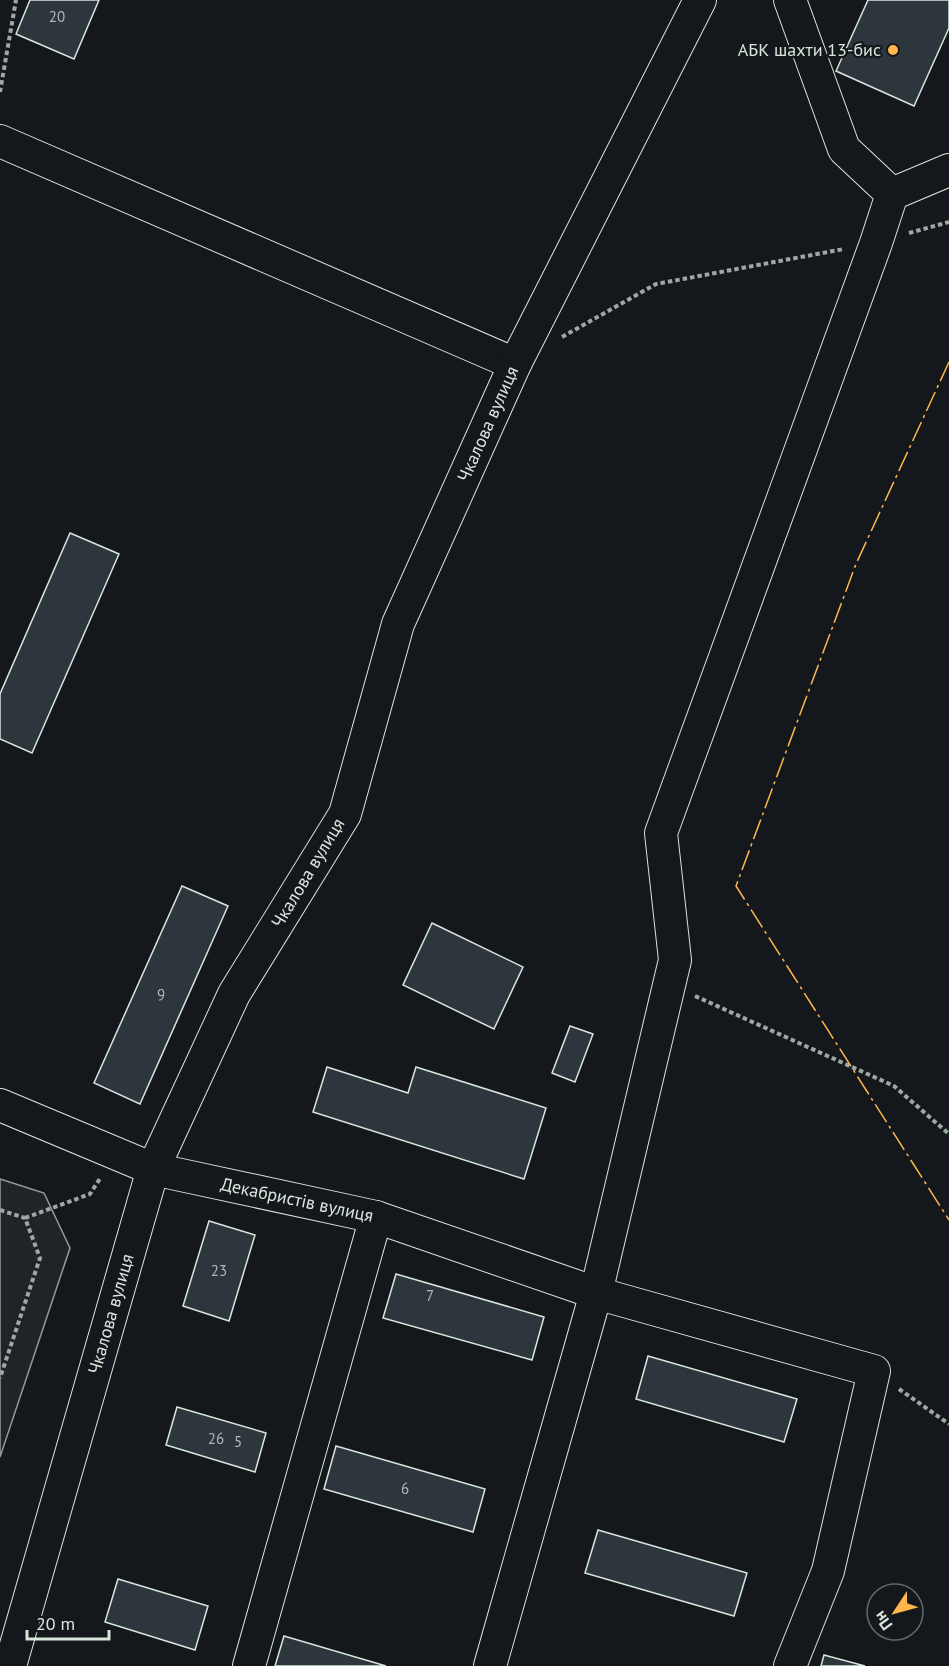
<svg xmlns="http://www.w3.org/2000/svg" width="949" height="1666" viewBox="0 0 949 1666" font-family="'PT Sans',sans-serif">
<rect width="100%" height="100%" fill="#14181c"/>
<polygon fill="#202428" stroke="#939e99" stroke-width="1.5" points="0,1179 44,1193 70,1248 0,1457"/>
<g fill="#2c363c" stroke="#d8e6dc" stroke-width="1.5">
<polygon points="30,0 99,0 74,59 16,34"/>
<polygon points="868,0 949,0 949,28 914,106 836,71"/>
<polygon points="70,533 119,554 32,753 0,739 0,694"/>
<polygon points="182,886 228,906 140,1104 94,1083"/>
<polygon points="432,923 523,967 494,1029 403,985"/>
<polygon points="570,1026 593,1034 575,1082 552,1073"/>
<polygon points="327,1067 408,1093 416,1067 546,1108 524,1179 313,1112"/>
<polygon points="209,1221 255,1235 229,1321 183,1306"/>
<polygon points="396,1274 544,1317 532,1360 383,1318"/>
<polygon points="648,1356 797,1399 784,1442 636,1399"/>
<polygon points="177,1407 266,1433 255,1472 166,1445"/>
<polygon points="336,1446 485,1489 473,1532 324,1489"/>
<polygon points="598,1530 747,1573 734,1616 585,1573"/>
<polygon points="118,1579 208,1606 195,1650 105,1622"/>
<polygon points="284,1636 386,1666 275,1666"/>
<polygon points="824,1655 865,1666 821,1666"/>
</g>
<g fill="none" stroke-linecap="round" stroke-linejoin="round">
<defs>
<g id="minor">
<polyline points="0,141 515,364"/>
<polyline points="892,194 949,170"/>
<polyline points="0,1105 153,1169 376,1217 596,1293 874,1371 828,1571 790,1666"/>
<polyline points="10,1666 153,1169 234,994 345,814 398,624 515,364 700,0"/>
<polyline points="249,1666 376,1217"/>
<polyline points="490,1666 596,1293 675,960 661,833 876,243 892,194 844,149 790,0"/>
</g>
</defs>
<use href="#minor" stroke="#d8e6dc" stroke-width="34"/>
<g stroke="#9da8a2" stroke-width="4" stroke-dasharray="4.5 3" stroke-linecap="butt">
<polyline points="0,92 16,0"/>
<polyline points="909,233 949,222"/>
<polyline points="562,337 656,284 844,249"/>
<polyline points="695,996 894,1086 949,1134"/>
<polyline points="0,1210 25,1218 40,1258 0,1378"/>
<polyline points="25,1218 90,1194 101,1177"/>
<polyline points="899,1389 949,1424"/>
</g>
<use href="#minor" stroke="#14181c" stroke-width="32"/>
<polyline stroke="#ffb74d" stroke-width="1.5" stroke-dasharray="21 4.5 3 4.5" stroke-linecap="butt" points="949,362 856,564 736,886 949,1220"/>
</g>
<circle fill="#ffb74d" stroke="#14181c" stroke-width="2" cx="893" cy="50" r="6"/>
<g text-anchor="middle" stroke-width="4.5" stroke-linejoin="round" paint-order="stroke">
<g font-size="15" fill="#adbab4">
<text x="57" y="22">20</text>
<text x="161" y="1000">9</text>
<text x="219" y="1276">23</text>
<text x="430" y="1301">7</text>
<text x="216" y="1444">26</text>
<text x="238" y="1447">5</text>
<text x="405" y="1494">6</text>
</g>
<g font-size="18" fill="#d8e6dc" stroke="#14181c" text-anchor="end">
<text x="881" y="56">АБК шахти 13-бис</text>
</g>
<g font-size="18" fill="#d8e6dc" stroke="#14181c">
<text transform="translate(488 424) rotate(-66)" y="6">Чкалова вулиця</text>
<text transform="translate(308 873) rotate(-59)" y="6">Чкалова вулиця</text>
<text transform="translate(297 1200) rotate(12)" y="6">Декабристів вулиця</text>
<text transform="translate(111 1314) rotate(-74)" y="6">Чкалова вулиця</text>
</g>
</g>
<g transform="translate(895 1612) rotate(234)"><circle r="28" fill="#14181c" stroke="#626a69" stroke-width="1.5"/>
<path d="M0-4.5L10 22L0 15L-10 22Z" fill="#ffb74d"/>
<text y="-9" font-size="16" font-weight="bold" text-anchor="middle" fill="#d8e6dc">Пн</text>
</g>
<path d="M27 1630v9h82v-9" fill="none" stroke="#d8e6dc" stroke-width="3"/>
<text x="36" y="1630" font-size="18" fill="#d8e6dc" stroke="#14181c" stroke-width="4.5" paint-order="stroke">20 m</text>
</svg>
